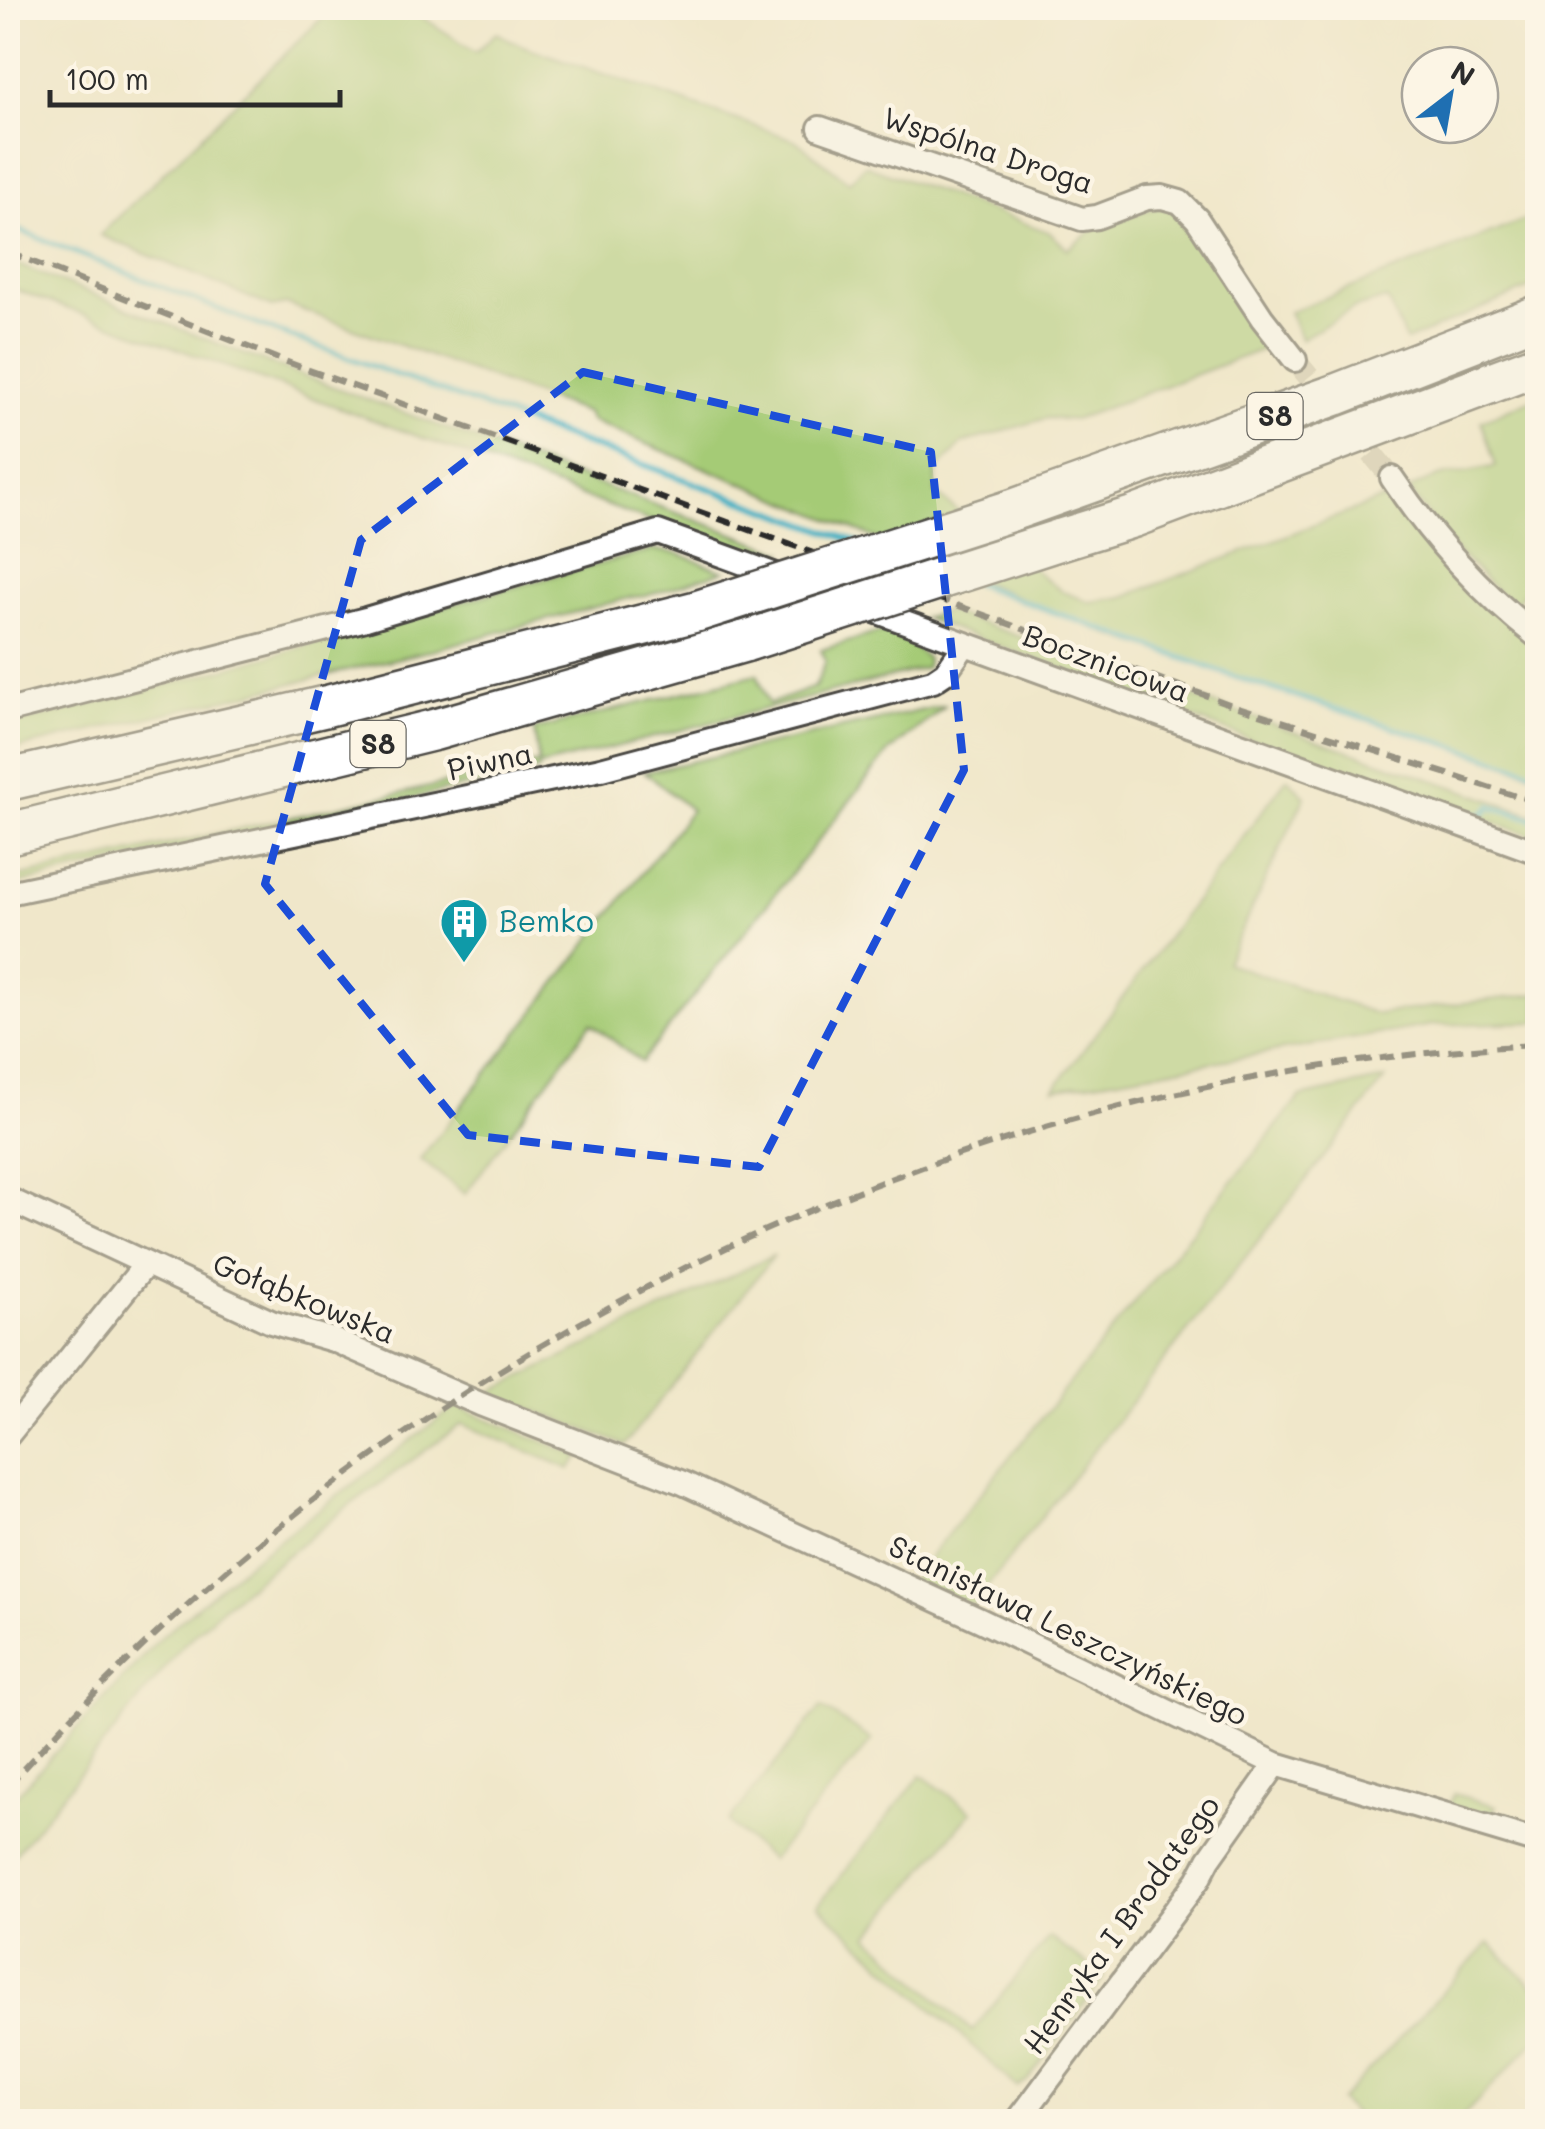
<svg xmlns="http://www.w3.org/2000/svg" width="1545" height="2129" font-family="Mali,sans-serif">
	<style>
		.green { fill: #a5cb76; stroke: #687b50; stroke-width: 2.5 }
		.lines { fill: none; stroke-linecap: round; stroke-linejoin: round }
		.stream { stroke: #47b2c5; stroke-width: 6 }
		.minor-tunnel { stroke: #c9c1aa; stroke-width: 22; stroke-dasharray: 22 11; stroke-linecap: butt }
		.minor-casing { stroke: #494743; stroke-width: 28 }
		.motorway-casing { stroke: #494743; stroke-width: 45 }
		.minor { stroke: #fff; stroke-width: 22 }
		.motorway { stroke: #fff; stroke-width: 40 }
		.rail { stroke: #2b2b2b; stroke-width: 6; stroke-dasharray: 15 8; stroke-linecap: butt }
		.motorway-bridge-casing { stroke: #494743; stroke-width: 45; stroke-linecap: butt }
		.motorway-bridge { stroke: #fff; stroke-width: 40 }
		.marked { fill: none; stroke: #1d4ed8; stroke-width: 8; stroke-dasharray: 20 12; stroke-linejoin: round }
		.labels { text-anchor: middle; stroke-width: 9; stroke-linejoin: round; paint-order: stroke }
		.shield { fill: #fcf5e5; stroke: #6a6863; stroke-width: 2.5 }
		.shield-label { font-size: 28px; font-weight: bold; fill: #2b2b2b }
		.street-label { font-size: 30px; fill: #2b2b2b; stroke: #fcf5e5 }
		.culture-label { font-size: 30px; fill: #0d838f; stroke: #fcf5e5; text-anchor: start }
	</style>
	<rect width="100%" height="100%" fill="#fcf5e5"/>
	<filter id="ink" filterUnits="userSpaceOnUse"><feTurbulence type="fractalNoise" baseFrequency=".01" numOctaves="2"/><feDisplacementMap in="SourceGraphic" scale="20" xChannelSelector="R" yChannelSelector="G"/><feConvolveMatrix kernelMatrix="1 2 1 2 8 2 1 2 1" color-interpolation-filters="sRGB"/></filter>
	<filter id="wash" filterUnits="userSpaceOnUse"><feTurbulence type="fractalNoise" baseFrequency=".0048" numOctaves="4" result="noise"/><feDisplacementMap in="SourceGraphic" scale="40" xChannelSelector="R" yChannelSelector="G"/><feGaussianBlur stdDeviation="2.25" result="paint"/><feColorMatrix in="noise" values="0 0 0 0 0 0 0 0 0 0 0 0 0 0 0 0 0 1.4 0 .05"/><feComposite in="paint" operator="in"/></filter>
	<g filter="url(#wash)">
		<rect width="100%" height="100%" fill="#f0e7ca"/>
		<path class="green" d="M332,8H408L476,52L496,33L523,46L795,140L849,182L865,165L1049,232L1068,249L1101,223L1160,206L1180,213L1213,256L1266,348L1074,420L1047,418L963,443L937,470L936,494L1063,592L1090,602L1123,597L1386,498L1446,561L1537,643V775L1113,636L591,421L587,413L286,304L272,307L100,235Z
			M1537,215V285L1406,341L1387,299L1355,308L1301,339L1289,312Z
			M8,261L244,354L783,552L757,560L8,287Z
			M1537,397V575L1513,607L1449,544L1409,490C1442,470 1462,475 1496,466L1481,421Z
			M653,550L677,553L724,571L646,596L633,597L420,653L8,751V725C225,674 437,604 653,550Z
			M946,611L1537,816V837L1295,756L924,618Z
			M886,630L915,647L927,659L926,668L540,766L539,770L8,886V879L539,763L534,730L757,674L769,704L815,687L826,661L821,650Z
			M946,705L888,753L641,1062L591,1023L465,1194L420,1159L691,810L645,772Z
			M1287,778L1305,796L1226,963L1377,1014L1537,994V1022L1433,1025L1054,1089Z
			M1385,1079L971,1607L911,1580L1300,1097Z
			M774,1255L625,1445L489,1393Z
			M456,1406L580,1456L570,1469L462,1424L346,1508L225,1605L183,1645L8,1863V1804L160,1638L243,1567Z
			M821,1707L872,1740L771,1860L728,1822Z
			M921,1775L972,1811L869,1936L972,2031L1049,1937L1105,1977L1027,2081L1017,2087L818,1905Z
			M1454,1794L1496,1806L1490,1816L1448,1807Z
			M1489,1943L1537,1990V2039L1458,2121H1362L1340,2101Z"/>
		<g class="lines">
			<path class="stream" d="M8,226L256,324L859,543
				M975,584L1238,678L1538,773
				M1473,813L1481,816L1491,806L1538,820"/>
		</g>
	</g>
	<g filter="url(#ink)">
		<g class="lines">
			<path class="minor-tunnel" d="M1295,360L1331,404
				M1351,428L1392,478"/>
			<g class="minor-casing">
				<path id="minor" d="M820,128L1082,219L1097,217L1147,198L1162,197L1180,202L1197,219L1262,318L1295,360
					M1392,478C1431,537 1482,594 1538,637
					M8,711L366,619L658,532L1534,851
					M8,893L601,769L933,681L945,673L964,646
					M8,1199L271,1322L333,1340L480,1404L683,1483L980,1620L1276,1764L1538,1842
					M8,1435L145,1265
					M1017,2122L1198,1880L1209,1859L1276,1764"/>
			</g>
			<g class="motorway-casing">
				<path id="motorway" d="M1010,511L1335,395L1538,316
					M1059,540L1133,517L1538,365
					M8,780L327,706L698,611
					M8,834L434,730L746,641"/>
			</g>
			<use href="#minor" class="minor"/>
			<use href="#motorway" class="motorway"/>
			<path class="rail" d="M8,252L276,358L1232,705L1538,803
				M8,1786C394,1348 952,1072 1538,1045"/>
			<g class="motorway-bridge-casing">
				<path id="motorway-bridge" d="M698,611L1010,511
					M746,641L1059,540"/>
			</g>
			<use href="#motorway-bridge" class="motorway-bridge"/>
		</g>
	</g>
	<path d="M0 0H1545V2129H0ZM583,372L931,452L964,770L759,1167L468,1135L265,884L361,540Z" fill="#f0e7ca" fill-opacity=".55" fill-rule="evenodd"/>
	<path class="marked" d="M583,372L931,452L964,770L759,1167L468,1135L265,884L361,540Z"/>
	<defs>
		<g id="building-pin" transform="scale(2.5)"><path d="M0 17L-7.5 6A9.5 9.5 0 1 1 7.5 6Z" fill="#0f9aa8" stroke="#fcf5e5"/><path d="M-4-6H4V6H1V3H-1V6H-4ZM-2.5-4.3h1.7v1.8h-1.7ZM.8-4.3h1.7v1.8H.8ZM-2.5-1h1.7V.8h-1.7ZM.8-1h1.7V.8H.8Z" fill="#fff"/></g>
	</defs>
	<g fill-rule="evenodd">
		<use href="#building-pin" x="464" y="922"/>
	</g>
	<g class="labels">
		<g class="shield">
			<rect x="1247.5" y="393" width="55" height="46" rx="8"/>
			<rect x="350.5" y="721" width="55" height="46" rx="8"/>
		</g>
		<g class="shield-label">
			<text x="1275" y="426">S8</text>
			<text x="378" y="754">S8</text>
		</g>
		<g class="street-label">
			<text transform="translate(988 151) rotate(18)" y="10">Wspólna Droga</text>
			<text transform="translate(1106 664) rotate(20)" y="10">Bocznicowa</text>
			<text transform="translate(490 762) rotate(-12)" y="10">Piwna</text>
			<text transform="translate(304 1299) rotate(22)" y="10">Gołąbkowska</text>
			<text transform="translate(1068 1631) rotate(26)" y="10">Stanisława Leszczyńskiego</text>
			<text transform="translate(1122 1925) rotate(-54)" y="10">Henryka I Brodatego</text>
		</g>
		<g class="culture-label">
			<text x="499" y="932">Bemko</text>
		</g>
	</g>
	<rect width="1545" height="2129" fill="none" stroke="#fcf5e5" stroke-width="40"/>
	<g transform="translate(1450 95) rotate(31)"><circle r="48" fill="#fcf5e5" stroke="#a8a49b" stroke-width="2.5"/>
	<path d="M0-8L18 38L0 25L-18 38Z" fill="#1f6fb2"/>
	<text y="-15" font-size="28" font-weight="bold" text-anchor="middle" fill="#2b2b2b">N</text>
	</g>
	<path d="M50 90v15h290v-15" fill="none" stroke="#2b2b2b" stroke-width="5"/>
	<text x="65" y="90" font-size="30" fill="#2b2b2b" stroke="#fcf5e5" stroke-width="8" paint-order="stroke">100 m</text>
</svg>
